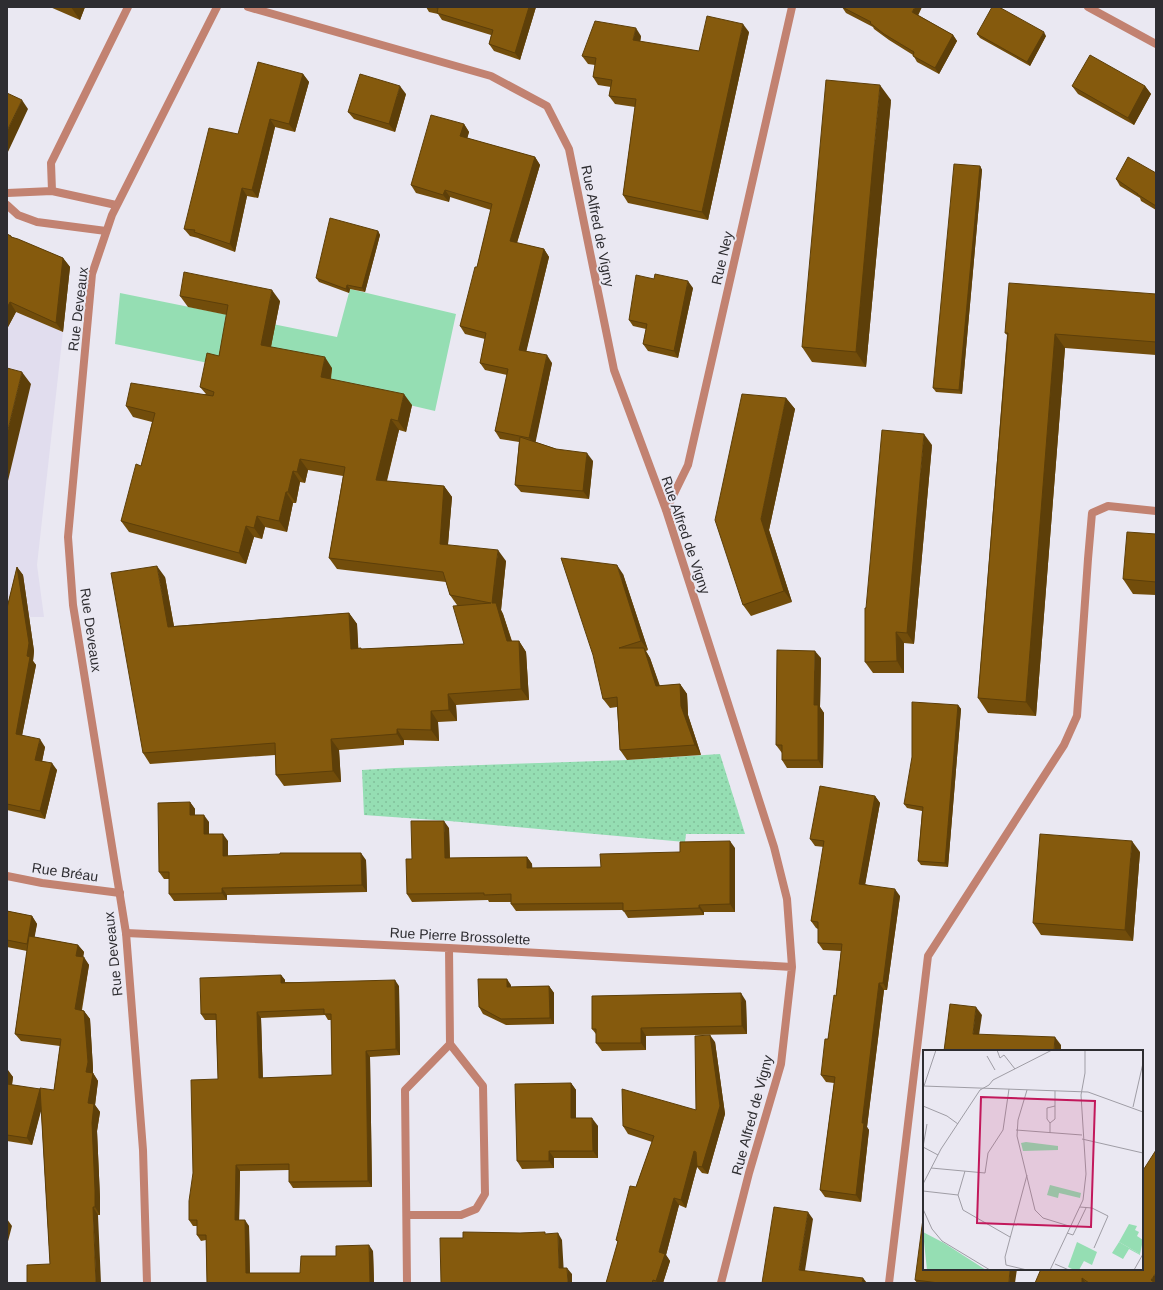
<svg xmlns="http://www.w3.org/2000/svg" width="1163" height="1290" font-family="Arial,sans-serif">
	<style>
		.built { fill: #e1ddee }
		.grass { fill: url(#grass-dots) }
		.garden { fill: #95deb3 }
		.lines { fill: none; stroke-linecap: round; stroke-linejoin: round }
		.service { stroke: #c28271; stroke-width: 8 }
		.minor { stroke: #c28271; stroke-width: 8 }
		.tertiary { stroke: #c28271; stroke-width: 8 }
		.wall { fill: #724d0b; fill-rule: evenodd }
		.shaded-wall { fill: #5d3f09 }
		.building { fill: #855a0d; stroke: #5d3f09; fill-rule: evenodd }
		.labels { text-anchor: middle; stroke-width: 4; stroke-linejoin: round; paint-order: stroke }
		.street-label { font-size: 14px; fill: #2e2d31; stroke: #eae8f2 }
		.inset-road { fill: none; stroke: #9f9da5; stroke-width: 1 }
		.view { fill: #c2185b; fill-opacity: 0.15; stroke: #c2185b; stroke-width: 2 }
		.inset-edge { fill: none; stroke: #2e2d31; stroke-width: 2 }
	</style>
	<defs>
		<pattern id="grass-dots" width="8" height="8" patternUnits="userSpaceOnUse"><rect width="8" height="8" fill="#95deb3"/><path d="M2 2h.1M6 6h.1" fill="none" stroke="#81bf9a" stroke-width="1.8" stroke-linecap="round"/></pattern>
	</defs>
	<rect width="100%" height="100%" fill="#eae8f2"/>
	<path class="built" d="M7,308L63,332L37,565L44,617H29L12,620L7,632Z"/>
	<path class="grass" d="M720,754L745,834H686L685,842L449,821L364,815L362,770L395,768L627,760Z"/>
	<path class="garden" d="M350,289L456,314L435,411L375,397L115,344L120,293L337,337Z"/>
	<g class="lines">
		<path class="service" d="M52,191L51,163L128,7
			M7,193L52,191L116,205
			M7,205L18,215L37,222L106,231
			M889,1283L928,956L1064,745L1077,716L1088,559L1092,513L1108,506L1156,511"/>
		<path class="minor" d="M248,7L491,76L547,106L569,149L614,370L666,510L774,847L787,899L792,967L781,1064L749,1173L721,1283
			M1088,7L1156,44
			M666,510L688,465L792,7
			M7,876L42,883L120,893
			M126,933L449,948L792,967
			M407,1215H461L476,1209L485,1194L483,1086L450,1044
			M407,1283L405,1090L450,1044L449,948"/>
		<path class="tertiary" d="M147,1283L143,1150L126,933L73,605L68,537L92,274L112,215L217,7"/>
	</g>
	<path class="wall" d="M50,7H85L80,20Z
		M426,7H536L520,60L494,51L489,44L491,35L442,20L438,14L429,12Z
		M842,7L918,15L953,35L957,41L939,74L917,62L913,55L889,40L874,29L873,27L846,13Z
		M749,32L708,220L628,203L623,195L635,107L615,104L609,96L611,87L598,85L593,77L595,65L588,64L582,56L641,36L640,42L699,51Z
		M977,34L1046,36L1030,66L980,38Z
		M303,74L309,82L295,132L275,127L258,198L247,196L235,252L200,239L198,238L190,236L184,229L238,134Z
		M1072,86H1145L1151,94L1134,125L1078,94Z
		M406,94L395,132L354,119L348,112Z
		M891,100L866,367L812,362L802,347Z
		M464,124L469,132L467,138L535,157L540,165L517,243L544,249L549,257L526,351L552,363L535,442L593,461L589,499L521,492L515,485L519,442L500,439L495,431L507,375L485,370L480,363L485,339L465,334L460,326L477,267L491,210L450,197L449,202L416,193L411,185Z
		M980,166L982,170L962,394L936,392L933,388Z
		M1156,173V210L1141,201L1140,198L1120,186L1116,179Z
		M378,231L380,235L365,292L350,289L349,293L319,282L316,278Z
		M7,234L11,236L12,237L63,258L70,267L63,332L16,312L8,327H7Z
		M654,279L693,288L678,358L648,351L643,344L646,329L633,326L629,320Z
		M1156,294V355L1065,348L1036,716L988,713L978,698L1007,335L1005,333Z
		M180,296L280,301L271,347L332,368L331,379L412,405L406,432L399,430L387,481L444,486L452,497L448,545L506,561L501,610L503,614L512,641H519L526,652L529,700L456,705L457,721L438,722L439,741L404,740V745L339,750L341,782L284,786L276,775L275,755L150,764L143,753L165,577L174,626L349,613L357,624L358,648L362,649L464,644L457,605L450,595L446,582L337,569L329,558L343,476L308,470L305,483L300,482L296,503H293L287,532L265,527L262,539L254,537L246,564L129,532L121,521L141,466L152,422L133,417L126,406L206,394L200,387L219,356L227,315L188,307Z
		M786,398L795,409L769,530L792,602L751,616L743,605Z
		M932,445L914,644L904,643V673H873L865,662L866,608Z
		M1156,534V595L1133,594L1123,579Z
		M17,567L23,575L34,651L33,661L36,665L22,735L45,747L42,761L57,770L45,819L7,810V608Z
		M623,574L648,650L646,651L650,658L660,686L680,684L687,694L688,715L701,755L627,760L620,750L617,707L610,708L603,699Z
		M821,658L820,707L824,713L823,768H787L782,760V753L776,745Z
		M958,705L961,709L948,867L921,865L918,861L922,811L907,808L904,804Z
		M875,796L880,803L865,884L900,896L887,990H884L878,1039L867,1127L869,1130L861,1202L825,1197L820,1190L834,1083L826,1082L821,1075L836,996L841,951L823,950L818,943V929L816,928L811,921L824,847L815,846L810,839Z
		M190,802L195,809V815L209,822V834L228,841V856L366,860L367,892L227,895V900L174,901L169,894V879H164L159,872Z
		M449,828L450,858L527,857L532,864V868L601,867L680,852L735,848V912H704V915L628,918L623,910L516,911L511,904V902H489L488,900L412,902L407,894L412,859Z
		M1140,852L1133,941L1041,935L1033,923Z
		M7,911L32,916L37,924L34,937L78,945L84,952L83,957L89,965L82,1010L84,1011L90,1019L93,1069V1073L98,1081L95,1105L100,1112L97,1131L100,1198V1215H98L50,1264L41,1109L32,1145L7,1141V1070L13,1077L12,1085L40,1090H54L60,1046L21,1041L15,1034L27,951L7,947Z
		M281,975L285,980V982L399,986L400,1055L370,1057L372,1187L293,1188L289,1182V1170L240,1171L239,1220L249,1226L250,1273H300L336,1256L373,1251L374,1283H207L206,1240L201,1241L197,1235V1226H193L189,1220L218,1079L216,1020H205L201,1014ZM325,1015L328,1020H331L332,1075L263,1078L261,1018Z
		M511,985V987L549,986L554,993V1024L506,1025L483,1014L479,1007Z
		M746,1001L747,1034L646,1036V1050L602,1051L596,1043V1034L592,1029Z
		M715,1042L725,1114L708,1174L702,1173L697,1167L686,1208L679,1205L666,1255L670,1261L663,1283H606L618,1242L616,1240L636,1187L652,1142L628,1134L623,1126L696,1110Z
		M571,1083L576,1090V1118L598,1126V1158H554V1168L522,1169L517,1161Z
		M1142,1269L1156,1283H1035Z
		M915,1280L1015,1283H917Z"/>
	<path class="shaded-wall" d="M71,7H85L80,20Z
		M529,7H536L520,60L515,53Z
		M915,7H922L917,18L912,12Z
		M743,24L749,32L708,220L702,212Z
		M636,28L641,36L639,49L633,40Z
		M1044,32L1046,36L1030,66L1027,62Z
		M953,35L957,41L939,74L935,68Z
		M303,74L309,82L295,132L289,124Z
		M880,85L891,100L866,367L856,352Z
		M400,86L406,94L395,132L389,124Z
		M1145,86L1151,94L1134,125L1128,118Z
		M22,100L28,109L7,154V131Z
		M270,119L275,127L258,198L252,190Z
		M464,124L469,132L466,143L460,136Z
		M535,157L540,165L515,249L510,241Z
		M980,166L982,170L962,394L959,390Z
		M242,188L247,196L235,252L230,244Z
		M445,190L450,197L449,202L443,195Z
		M378,231L380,235L365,292L362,288Z
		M544,249L549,257L525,357L519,350Z
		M63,258L70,267L63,332L56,323Z
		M688,281L693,288L678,358L674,351Z
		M347,285L350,289L349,293L346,289Z
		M272,290L280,301L269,356L261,345Z
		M10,302L16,312L8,327L7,326V308Z
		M1055,334L1065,348L1036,716L1026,702Z
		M547,355L552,363L535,445L529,438Z
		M325,357L332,368L329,388L321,377Z
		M22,372L31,384L7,485V434Z
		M404,394L412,405L406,432L398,421Z
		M786,398L795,409L769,530L792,602L784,591L761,519Z
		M391,419L399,430L384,491L376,480Z
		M924,434L932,445L914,644L907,633Z
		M587,453L593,461L589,499L583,491Z
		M300,459L308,470L305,483L297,472Z
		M293,471L300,482L296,503L288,492Z
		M444,486L452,497L447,555L440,544Z
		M286,492L293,503L287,532L279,521Z
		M257,516L265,527L262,539L254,528Z
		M246,526L254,537L246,564L239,553Z
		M498,550L506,561L501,610L503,614L515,652L507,641L492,603Z
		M617,565L623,574L648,650L641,641Z
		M157,566L165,577L176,638L168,627Z
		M17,567L23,575L34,651L33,661L36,665L21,741L16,734L27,656Z
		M349,613L357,624L359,660L351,649Z
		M896,632L904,643V673L897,661Z
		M519,641L526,652L529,700L521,689Z
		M644,648L650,658L663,696L656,686Z
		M815,651L821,658L820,707L824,713L823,768L818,760L814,705Z
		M680,684L687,694L688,715L701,755L695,745L681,706Z
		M448,694L456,705L457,721L449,710Z
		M958,705L961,709L948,867L945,863Z
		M431,711L438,722L439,741L431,730Z
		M397,729L404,740V745L397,734Z
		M40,739L45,747L41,767L35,760Z
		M331,739L339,750L341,782L333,771Z
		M52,763L57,770L45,819L40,811Z
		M875,796L880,803L864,891L859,884Z
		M190,802L195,809V822L190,815Z
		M204,815L209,822V841L204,834Z
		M444,821L449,828L450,865L445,858Z
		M223,834L228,841V863L223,856Z
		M730,841L735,848V912L730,904Z
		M1132,841L1140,852L1133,941L1125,930Z
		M361,853L366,860L367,892L362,885Z
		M527,857L532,864L533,875L527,868Z
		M222,888L227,895V900L222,893Z
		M895,889L900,896L887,990L883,983Z
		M699,905L704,912V915L699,908Z
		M32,916L37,924L32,952L27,944Z
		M78,945L84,952L82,963L76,956Z
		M84,957L89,965L80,1017L75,1009Z
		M281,975L285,980V988L281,983Z
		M507,979L511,985V994L507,987Z
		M395,980L399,986L400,1055L396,1049Z
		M879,983L884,990L867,1127L869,1130L861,1202L856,1195L862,1123Z
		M549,986L554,993V1024L550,1018Z
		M741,993L746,1001L747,1034L742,1026Z
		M976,1007L982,1015L978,1042L973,1034Z
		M84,1011L90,1019L93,1069V1073L98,1081L95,1105L100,1112L97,1131L100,1198V1215L95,1207L86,1072Z
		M257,1012L261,1018L263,1084L259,1078Z
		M641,1028L646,1036V1050L641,1043Z
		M710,1035L715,1042L725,1114L708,1174L702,1167Z
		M1055,1037L1061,1045V1051H1054Z
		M366,1051L370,1057L372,1187L368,1181Z
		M8,1070L13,1077L11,1091L7,1085Z
		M571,1083L576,1090V1126L571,1118Z
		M40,1089L45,1096L32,1145L27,1138Z
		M592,1118L598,1126V1158L593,1151Z
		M549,1151L554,1158V1168L549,1161Z
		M694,1151L700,1158L697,1166V1167L686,1208L681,1200Z
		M236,1165L240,1171L239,1226L235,1220Z
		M674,1198L679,1205L666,1255L670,1261L663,1283H658L656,1281L659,1252Z
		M93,1207L98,1215L101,1283H96Z
		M808,1212L813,1219L804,1277L799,1270Z
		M7,1219L12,1226L7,1245Z
		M245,1220L249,1226L250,1279L246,1273Z
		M558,1233L562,1240L564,1275L559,1268Z
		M369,1245L373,1251L374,1283H370Z
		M567,1268L572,1274V1283H568Z
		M1010,1269H1017L1015,1283H1009Z
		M1156,1273V1283H1153L1151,1280Z
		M863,1278L867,1283H862Z
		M1082,1278L1086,1283H1082Z"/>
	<path class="building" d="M433,7H529L515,53L489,44L493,30L437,13L438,8Z
		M842,7H915L912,12L953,35L935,68L913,56L914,52L884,34L870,23L871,22Z
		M992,7H999L1044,32L1027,62L977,34Z
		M707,16L743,24L702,212L623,195L636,99L609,96L612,80L593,77L596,58L582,56L595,21L636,28L633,40L699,51Z
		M1090,55L1145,86L1128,118L1072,86Z
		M258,62L303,74L289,124L270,119L252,190L242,188L230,244L194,232L195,230L184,229L209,128L238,134Z
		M360,74L400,86L389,124L348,112Z
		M826,80L880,85L856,352L802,347Z
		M7,93L22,100L7,131Z
		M431,115L464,124L460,136L535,157L510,241L544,249L519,350L547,355L529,438L495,431L508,369L480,363L486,333L460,326L475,267H477L492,204L445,190L443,195L411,185Z
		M1128,157L1156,173V206L1137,194H1138L1116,179Z
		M954,164L980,166L959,390L933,388Z
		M330,218L378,231L362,288L347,285L346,289L316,278Z
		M7,234L11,236V237L18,239L63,258L56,323L10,302L7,308Z
		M184,272L272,290L261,345L325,357L321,377L404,394L398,421L391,419L376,480L444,486L440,544L498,550L492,603H496L507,641H519L521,689L448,694L449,710L431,711V730L397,729V734L331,739L333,771L276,775L275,743L143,753L111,573L157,566L168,627L349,613L351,649L361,648V649L464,644L453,606L491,603L450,595L443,572L329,558L345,467L300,459L297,472L293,471L288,492H286L279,521L257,516L254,528L246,526L239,553L121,521L136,464L141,466L155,413L126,406L131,383L213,396L214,392L200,387L207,353L219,356L228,305L180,296Z
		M655,274L688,281L674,351L643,344L647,324L629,320L636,275L654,279Z
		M1009,283L1156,294V342L1055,334L1026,702L978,698L1008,333H1005Z
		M7,368L22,372L7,434Z
		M742,394L786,398L761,519L784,591L743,605L715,520Z
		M882,430L924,434L907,633L896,632L897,661L865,662V608H866Z
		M520,437L556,449L587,453L583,491L515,485Z
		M1127,532L1156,534V582L1123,579Z
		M561,558L617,565L641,641L619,648H644L656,686L680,684L681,706L695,745L620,750L617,697L603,699L593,655Z
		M17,567L29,643L27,656L30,657L16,734L40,739L35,760L52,763L40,811L7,804V608Z
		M777,650L815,651L814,705H818V760H782V745H776Z
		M912,702L958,705L945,863L918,861L923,807L904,804L912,757Z
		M820,786L875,796L859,884L895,889L883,983H879L873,1032L862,1123H864L856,1195L820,1190L835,1077L821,1075L825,1039H828L834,995L836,996L842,944L818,943V922L811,921L824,841L810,839Z
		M190,802V815H204V834H223V856L280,854V853H361L362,885L222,888V893L169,894V872H159L158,803Z
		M411,821H444L445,858L527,857V868L601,867L600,854L680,852V842L730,841V904L699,905V908L623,911V903L511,904V894L484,895V893L407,894L406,859H412Z
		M1040,834L1132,841L1125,930L1033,923Z
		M7,911L32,916L27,944L7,940Z
		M29,936L78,945L76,956L84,957L75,1009L84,1011L88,1062L86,1072L93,1073L88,1103L94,1104L92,1123L95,1190V1207H93L96,1283H27V1265L50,1264L40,1088L54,1090L61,1039L15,1034Z
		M281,975V983L395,980L396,1049L366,1051L368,1181L289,1182V1164L236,1165L235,1220H245L246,1273H300L301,1256H336V1246L369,1245L370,1283H207L206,1235H197V1220H189V1201L193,1173L191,1080L218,1079L216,1014H201L200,978ZM324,1009V1014H331L332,1075L259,1078L257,1012Z
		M478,979H507V987L549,986L550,1018L501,1019L479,1007Z
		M741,993L742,1026L641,1028V1043H596V1029H592V996Z
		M950,1004L976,1007L973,1034L1055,1037L1054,1051H944Z
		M710,1035L720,1106L702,1167L697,1166L696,1152L694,1151L681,1200L674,1198L659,1252L665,1254L656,1281L653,1280L652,1283H606L618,1241L616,1240L630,1186L636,1187L654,1136L623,1126L622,1089L696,1110L695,1036Z
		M571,1083V1118H592L593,1151H549V1161H517L515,1084Z
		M7,1084L40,1089L27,1138L7,1135Z
		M1156,1150V1273L1151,1280L1155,1283H1089L1082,1278V1283H1035L1041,1269H1142V1172Z
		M774,1207L808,1212L799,1270L863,1278L862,1283H762Z
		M924,1211V1269H1010L1009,1283H939L915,1280Z
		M463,1232L520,1233L545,1232V1234L558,1233L559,1268H567L568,1283H441L440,1238H463Z"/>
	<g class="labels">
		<g class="street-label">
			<text transform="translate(598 226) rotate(79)" y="5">Rue Alfred de Vigny</text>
			<text transform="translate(722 258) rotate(-77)" y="5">Rue Ney</text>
			<text transform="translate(78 309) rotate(-83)" y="5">Rue Deveaux</text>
			<text transform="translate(686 535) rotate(71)" y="5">Rue Alfred de Vigny</text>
			<text transform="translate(91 630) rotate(82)" y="5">Rue Deveaux</text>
			<text transform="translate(65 872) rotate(8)" y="5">Rue Bréau</text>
			<text transform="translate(460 936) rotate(3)" y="5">Rue Pierre Brossolette</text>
			<text transform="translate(113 954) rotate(-96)" y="5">Rue Deveaux</text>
			<text transform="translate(752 1115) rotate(-75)" y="5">Rue Alfred de Vigny</text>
		</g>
	</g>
	<g transform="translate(923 1050)">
		<rect width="220" height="220" fill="#eae8f2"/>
		<path d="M103,92L135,96V100L100,101L98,93ZM196,192L217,204V205L206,199L200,209L189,203Z" fill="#95deb3"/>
		<path d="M127,135L158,143L157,148L136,143L135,148L124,145ZM206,174L214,176L212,180L216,182L214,186L220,190L217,204L196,192ZM0,182L21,193L63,220H4ZM154,192L174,202L169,215L161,211L156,220H151L145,217Z" fill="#95deb3"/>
		<path class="inset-road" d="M74,0L77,8L81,5L92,19M64,6L72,20M0,36L165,42L220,62M1,36L13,0M104,40L95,70L94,86L112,160L120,168L146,176M0,56L24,66L35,74M210,57L220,13M127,73L124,69V58L132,56M4,74L0,97L15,105M93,80L159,85M127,83V73L132,69V41M159,89L220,103M8,118L62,123L65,103L80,80L86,39M0,134L18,99L57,40L66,35L70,30L129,0M0,141L35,145M35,145L40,160L87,187M35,145L42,121M157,157L169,158L185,166L171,198M0,159L9,179L19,191L67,220M144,183L150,185L163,158M132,214L146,220M83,215L82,207L104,125M83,215L104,220M127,220L160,150L163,124L158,45L162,23V0M211,220L220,204"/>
		<path class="view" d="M58,47L172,51L168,177L54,173Z"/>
		<rect width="220" height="220" class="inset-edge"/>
	</g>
	<rect width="1163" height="1290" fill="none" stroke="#2e2d31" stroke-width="16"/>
</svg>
